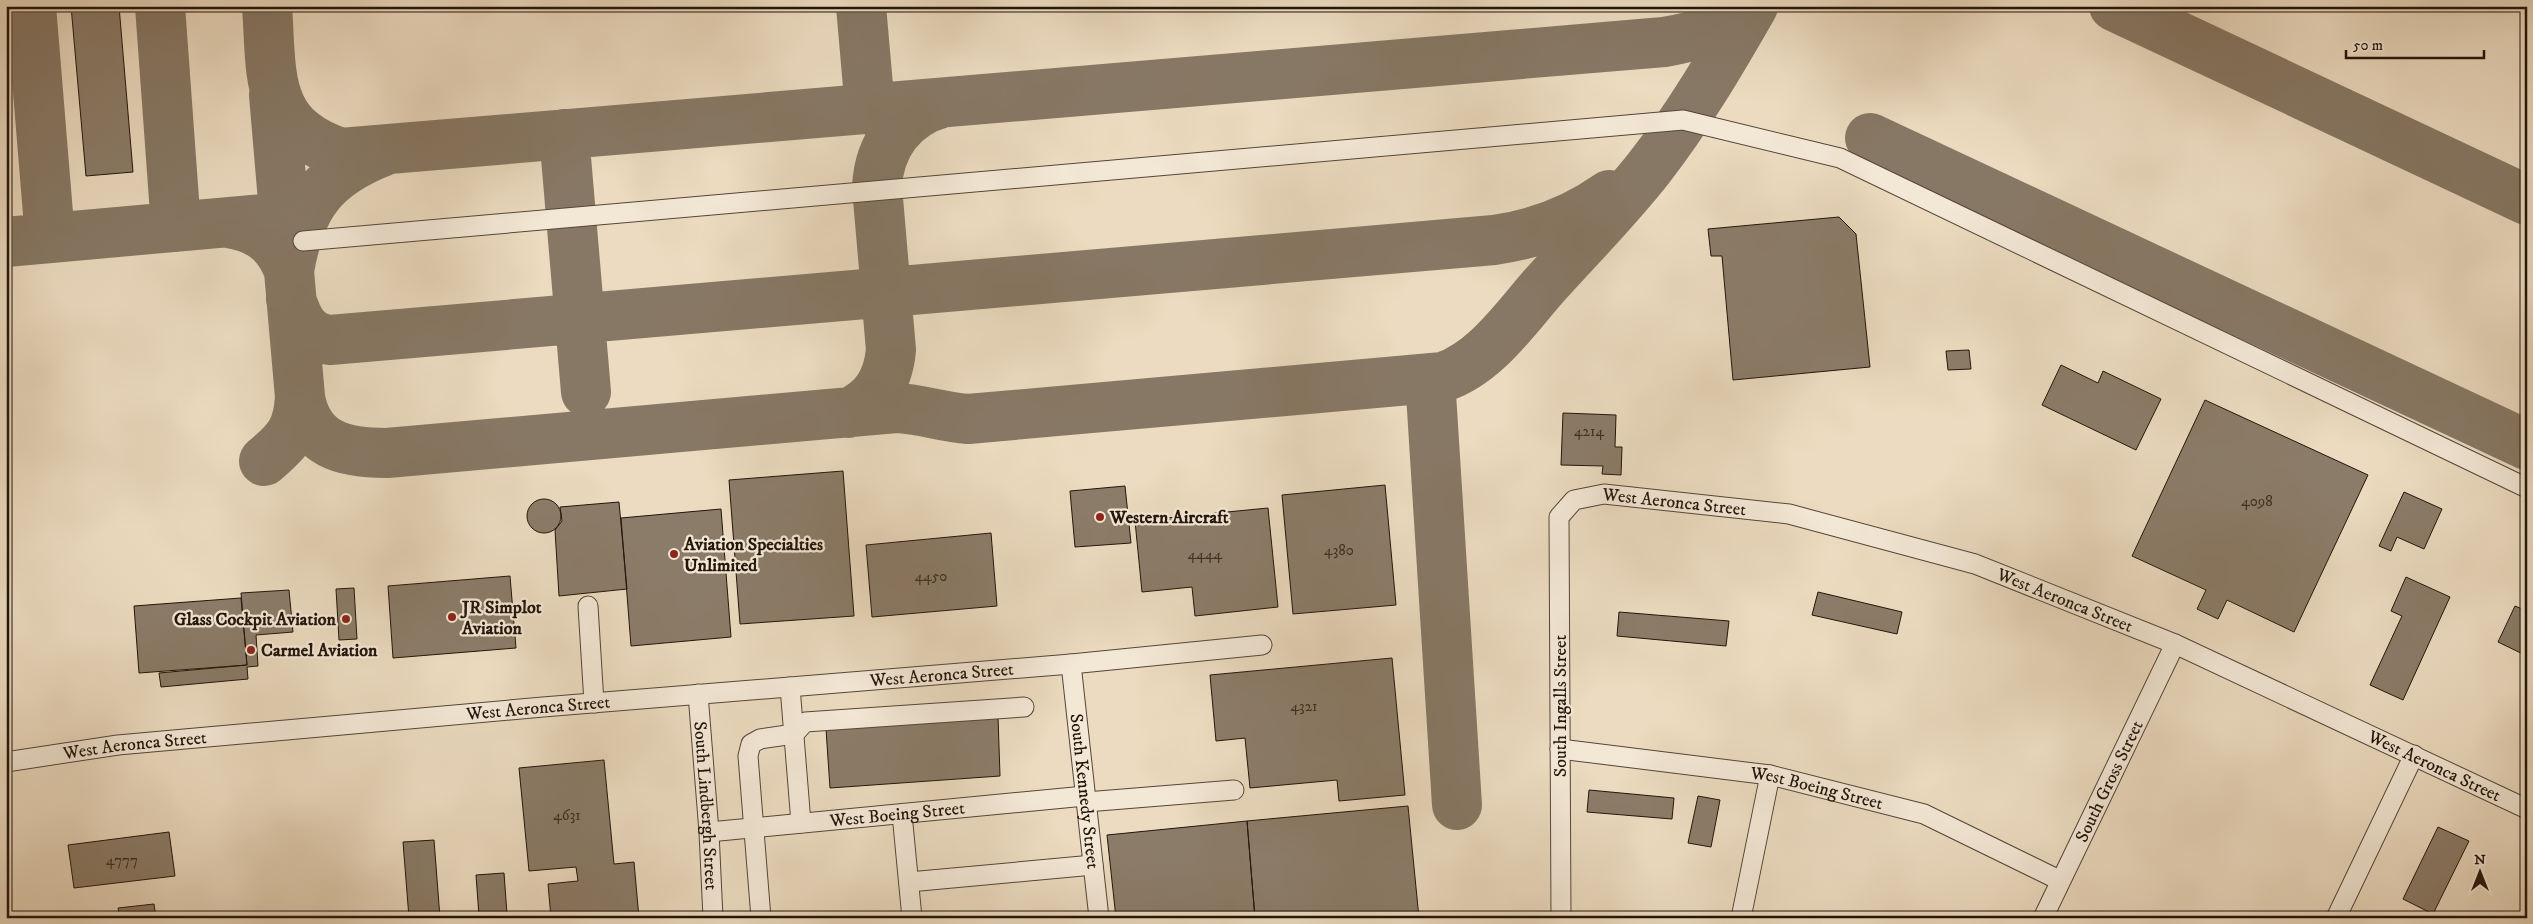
<svg xmlns="http://www.w3.org/2000/svg" width="2533" height="924" font-family="'IM FELL DW Pica',serif">
	<style>
		.lines { fill: none; stroke-linecap: round; stroke-linejoin: round }
		.taxiway { stroke: #877865; stroke-width: 50 }
		.building { fill: #8b7c69; stroke: #22150a }
		.minor-casing { stroke: #544638; stroke-width: 21 }
		.minor { stroke: #f3e8d6; stroke-width: 19 }
		.poi-dot { fill: #8f2418; stroke: #f3e8d6; stroke-width: 2 }
		.labels { text-anchor: middle; stroke-width: 4.5; stroke-linejoin: round; paint-order: stroke }
		.number-label { font-size: 15px; fill: #3c2f22 }
		.street-label { font-size: 18px; fill: #22150a; stroke: #f3e8d6 }
		.poi-label { font-size: 18px; font-weight: bold; fill: #22150a; stroke: #f3e8d6; text-anchor: start }
	</style>
	<rect width="100%" height="100%" fill="#ecdbc0"/>
	<filter id="stains"><feTurbulence type="fractalNoise" baseFrequency=".004" numOctaves="4"/><feColorMatrix values="0 0 0 0 .2 0 0 0 0 .09 0 0 0 0 .02 0 0 0 .5 -.17"/></filter>
	<radialGradient id="worn" r=".72"><stop offset=".6" stop-color="#630" stop-opacity="0"/><stop offset="1" stop-color="#630" stop-opacity=".3"/></radialGradient>
	<g class="lines">
		<path class="taxiway" d="M31,6L50,238
			M160,6L176,227
			M267,6C272,75 263,127 341,153L1664,42C1695,37 1724,28 1747,6
			M861,6L870,109
			M2114,6L2527,200
			M274,95L289,271C300,206 322,175 384,151
			M564,134L586,392
			M1870,138L2527,445
			M229,223C259,228 278,241 289,271L300,397C308,445 344,453 387,453L896,408C921,409 943,417 968,419L1443,377C1485,363 1515,319 1543,287C1578,248 1616,210 1649,168C1688,118 1721,62 1753,6
			M6,242L263,219
			M291,299C298,321 306,337 330,340L1494,240C1536,234 1574,220 1609,195
			M1430,378L1457,805
			M848,413C876,401 888,380 891,350L877,187C879,146 902,114 942,103
			M264,461C289,440 298,430 300,397"/>
	</g>
	<path class="building" d="M71,6H119L133,172L86,176Z
		M1839,217L1856,234L1870,367L1733,380L1722,256H1711L1708,229Z
		M1969,350L1971,369L1948,370L1946,351Z
		M2061,365L2098,383L2103,371L2161,399L2136,450L2042,405Z
		M2205,400L2368,475L2294,632L2227,600L2218,619L2197,609L2206,590L2132,556Z
		M1563,413L1616,415L1615,447H1622L1621,475L1602,474L1603,466L1561,465Z
		M843,471L854,616L740,624L729,480Z
		M1385,485L1396,605L1293,614L1282,495Z
		M1125,486L1131,543L1075,547L1070,491Z
		M2404,492L2442,509L2424,549L2397,537L2391,551L2379,546Z
		M527 516a17 17 0 1 1 34 0a17 17 0 1 1-34 0Z
		M619,502L627,589L559,596L555,530L562,521L560,507Z
		M1268,508L1278,607L1195,616L1192,587L1142,592L1135,521Z
		M721,509L731,637L631,646L621,518Z
		M991,533L997,606L872,617L866,545Z
		M510,576L516,648L393,658L388,586Z
		M2406,577L2450,597L2403,700L2370,685L2402,616L2391,611Z
		M354,588L357,639L339,640L336,589Z
		M289,590L293,632L256,635L258,666L247,667L248,679L161,687L159,673L247,665L241,593Z
		M1818,592L1902,612L1897,634L1812,615Z
		M241,598L247,665L139,673L134,606Z
		M2515,606L2527,611V656L2498,642Z
		M1619,612L1729,621L1726,646L1617,636Z
		M1392,658L1405,795L1339,801L1337,780L1250,788L1245,738L1216,741L1210,675Z
		M998,716L1000,776L830,788L826,729Z
		M604,760L614,864L634,862L639,918H551L548,884L578,881L576,867L529,871L519,768Z
		M1589,790L1674,798L1672,819L1587,812Z
		M1698,796L1720,800L1711,847L1688,843Z
		M1408,806L1419,918H1255L1247,821Z
		M1247,821L1255,918H1116L1107,835Z
		M2438,827L2469,841L2433,914L2403,899Z
		M169,832L175,876L74,888L68,845Z
		M434,840L440,918H409L403,842Z
		M504,873L507,914L479,916L476,875Z
		M154,904L156,918H120L118,908Z"/>
	<g class="lines">
		<g class="minor-casing">
			<g id="minor">
				<path d="M303,241L1683,120L1840,158L2527,488"/>
				<path d="M588,606L594,703"/>
				<path id="s1" d="M1071,664L1099,918"/>
				<path d="M790,687L801,823"/>
				<path id="s2" d="M698,694L709,832L713,918"/>
				<path id="s3" d="M1560,749L1770,775L1924,814L2059,880"/>
				<path id="s4" d="M6,762L118,745L543,707L1071,664L1262,645"/>
				<path d="M1086,802L1234,790"/>
				<path d="M902,814L912,918"/>
				<path id="s5" d="M709,832L1085,796"/>
				<path d="M909,882L1093,865"/>
				<path d="M761,918L748,756L751,744L760,739L794,734L805,722L1024,707"/>
				<path id="s6" d="M1561,918L1559,517L1574,500L1604,494L1789,514L1975,564L2175,644L2527,809"/>
				<path d="M1741,918L1770,775"/>
				<path id="s7" d="M2043,918L2175,644"/>
				<path d="M2336,918L2414,755"/>
			</g>
		</g>
		<use href="#minor" class="minor"/>
	</g>
	<g class="poi-dot">
		<circle cx="1100" cy="517" r="5"/>
		<circle cx="674" cy="554" r="5"/>
		<circle cx="452" cy="617" r="5"/>
		<circle cx="346" cy="619" r="5"/>
		<circle cx="251" cy="650" r="5"/>
	</g>
	<g class="labels">
		<g class="number-label">
			<text x="1589" y="436">4214</text>
			<text x="2257" y="506">4098</text>
			<text x="1339" y="555">4380</text>
			<text x="1205" y="559">4444</text>
			<text x="931" y="581">4450</text>
			<text x="1304" y="711">4321</text>
			<text x="567" y="820">4631</text>
			<text x="122" y="865">4777</text>
		</g>
		<g class="street-label">
			<text dy="6" stroke="none"><textPath href="#s6" startOffset="525">West Aeronca Street</textPath></text>
			<text dy="6" stroke="none"><textPath href="#s6" startOffset="930">West Aeronca Street</textPath></text>
			<text dy="6" stroke="none"><textPath href="#s4" startOffset="940">West Aeronca Street</textPath></text>
			<text transform="translate(1560 706) rotate(-90)" y="6">South Ingalls Street</text>
			<text dy="6" stroke="none"><textPath href="#s4" startOffset="535">West Aeronca Street</textPath></text>
			<text dy="6" stroke="none"><textPath href="#s4" startOffset="130">West Aeronca Street</textPath></text>
			<text dy="6" stroke="none"><textPath href="#s6" startOffset="1335">West Aeronca Street</textPath></text>
			<text dy="6" stroke="none"><textPath href="#s7" startOffset="152">South Gross Street</textPath></text>
			<text dy="6" stroke="none"><textPath href="#s3" startOffset="260">West Boeing Street</textPath></text>
			<text dy="6" stroke="none"><textPath href="#s1" startOffset="128">South Kennedy Street</textPath></text>
			<text dy="6" stroke="none"><textPath href="#s2" startOffset="112">South Lindbergh Street</textPath></text>
			<text dy="6" stroke="none"><textPath href="#s5" startOffset="189">West Boeing Street</textPath></text>
		</g>
		<g class="poi-label">
			<text x="1110" y="523">Western Aircraft</text>
			<text x="684" y="550">Aviation Specialties<tspan x="684" dy="21">Unlimited</tspan></text>
			<text x="462" y="613">JR Simplot<tspan x="462" dy="21">Aviation</tspan></text>
			<text x="336" y="625" text-anchor="end">Glass Cockpit Aviation</text>
			<text x="261" y="656">Carmel Aviation</text>
		</g>
	</g>
	<rect width="2533" height="924" fill="none" stroke="#ecdbc0" stroke-width="25"/>
	<rect x="8" y="8" width="2518" height="909" fill="none" stroke="#22150a" stroke-width="2.5"/>
	<rect x="12" y="12" width="2508" height="899" fill="none" stroke="#22150a"/>
	<g transform="translate(2480 872)" stroke="#f3e8d6" stroke-width="4" paint-order="stroke">
	<path d="M0-4L9 19L0 12L-9 19Z" fill="#22150a"/>
	<text y="-8" font-size="14" font-weight="bold" text-anchor="middle" fill="#22150a">N</text>
	</g>
	<path d="M2346 50v8h138v-8" fill="none" stroke="#22150a" stroke-width="2.5"/>
	<text x="2353" y="50" font-size="15" fill="#22150a" stroke="#f3e8d6" stroke-width="4" paint-order="stroke">50 m</text>
	<rect width="100%" height="100%" filter="url(#stains)"/>
	<rect width="100%" height="100%" fill="url(#worn)"/>
</svg>
